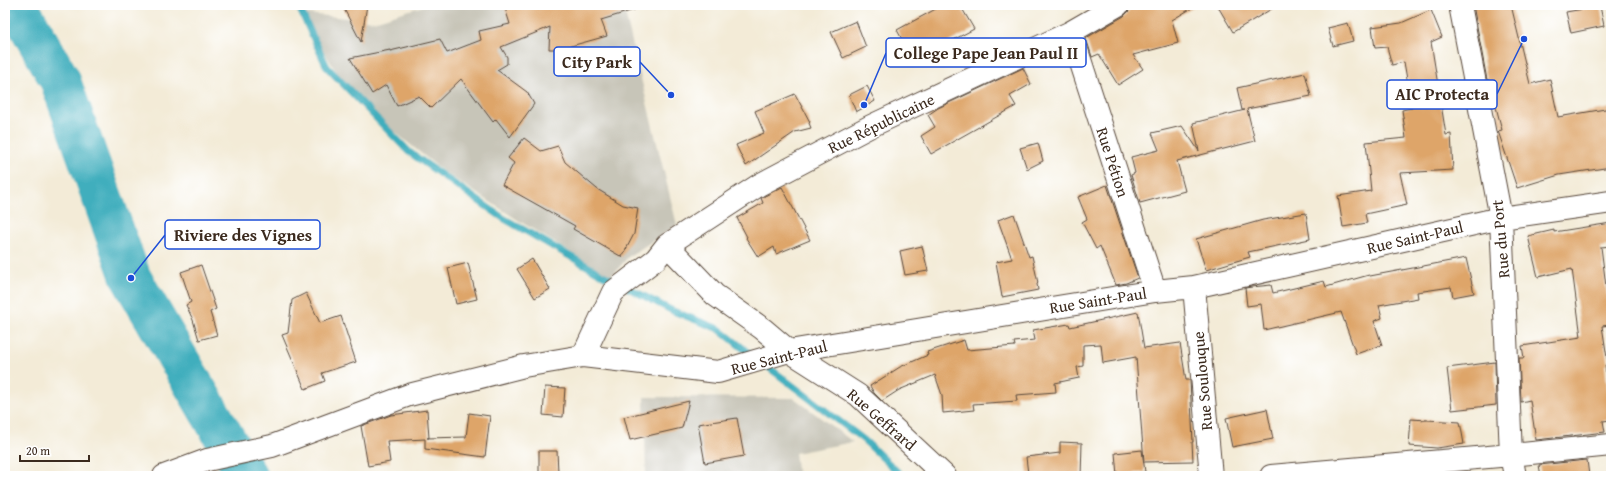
<svg xmlns="http://www.w3.org/2000/svg" width="1616" height="481" font-family="'Gentium Book Plus',serif">
	<style>
		.industrial { fill: #c7c5b8 }
		.lines { fill: none; stroke-linecap: round; stroke-linejoin: round }
		.stream { stroke: #40aebd; stroke-width: 7 }
		.river { stroke: #40aebd; stroke-width: 41 }
		.building { fill: #dea569 }
		.minor-casing { stroke: #57473a; stroke-width: 24 }
		.minor { stroke: #fff; stroke-width: 22 }
		.labels { text-anchor: middle; stroke-width: 3; stroke-linejoin: round; paint-order: stroke }
		.street-label { font-size: 16px; fill: #3b2a1e; stroke: #fff }
		.leader { fill: none; stroke: #1d4ed8; stroke-width: 1.5 }
		.callout-dot { fill: #1d4ed8; stroke: #fff; stroke-width: 1.5 }
		.callout { fill: #fff; stroke: #1d4ed8; stroke-width: 1.5 }
		.callout-label { font-size: 17px; text-anchor: middle; font-weight: bold; fill: #3b2a1e }
	</style>
	<rect width="100%" height="100%" fill="#fff"/>
	<filter id="ink" filterUnits="userSpaceOnUse"><feTurbulence type="fractalNoise" baseFrequency=".025" numOctaves="2"/><feDisplacementMap in="SourceGraphic" scale="8" xChannelSelector="R" yChannelSelector="G"/><feConvolveMatrix kernelMatrix="1 2 1 2 8 2 1 2 1" color-interpolation-filters="sRGB"/></filter>
	<filter id="wash" filterUnits="userSpaceOnUse"><feTurbulence type="fractalNoise" baseFrequency=".012" numOctaves="4" result="noise"/><feDisplacementMap in="SourceGraphic" scale="16" xChannelSelector="R" yChannelSelector="G"/><feGaussianBlur stdDeviation="0.9" result="paint"/><feColorMatrix in="noise" values="0 0 0 0 0 0 0 0 0 0 0 0 0 0 0 0 0 1.4 0 .05"/><feComposite in="paint" operator="in"/></filter>
	<g filter="url(#wash)">
		<rect width="100%" height="100%" fill="#f3ebd7"/>
		<path class="industrial" d="M426,5H623L677,225L628,257L611,277L521,222L444,172L354,99L299,13L374,21Z
			M644,397L794,398L853,442L795,453L798,476H646Z"/>
		<g class="lines">
			<path class="stream" d="M298,5L327,67L409,152L503,218L601,274L673,311L719,329L754,357
				M763,363L864,440L902,476"/>
			<path class="river" d="M17,5L60,80L131,278L247,476"/>
		</g>
		<g id="blocks">
			<path class="building" d="M342,5H367L361,42Z
				M504,5H636L637,9L601,20L607,36L560,49H549L550,27L501,47L507,57V64L497,70L527,92L534,104L510,137L496,119L493,122L461,79L431,108L419,96L397,106L386,85L372,94L350,58L390,50V51L440,39L447,53L481,40L479,31L510,24Z
				M943,5H960L974,29L936,49L938,53L916,65L897,30Z
				M1130,5H1197L1172,20L1178,43L1133,55L1143,69L1118,85L1099,54L1092,57L1086,38L1124,16L1129,11Z
				M1217,5H1278L1233,32Z
				M1473,5H1511L1530,84L1550,79L1558,117L1611,108V167L1559,175L1517,188L1498,131L1502,130L1489,80H1487Z
				M1600,6L1604,26L1571,33L1566,12Z
				M1431,10L1442,37L1431,42L1446,135L1451,134L1453,170L1400,173L1407,205L1365,214L1367,223L1343,227L1338,196L1371,191L1366,142L1406,138L1402,110L1412,108L1404,62L1392,65L1387,47L1375,48L1372,27L1401,23Z
				M856,21L866,47L843,58L831,32Z
				M1348,23L1353,41L1333,46L1328,28Z
				M1023,68L1031,84L1010,96L1016,106L931,154L921,136L935,127L928,115L938,108Z
				M1305,73L1311,96L1247,109L1255,141L1177,161L1185,191L1140,203L1131,175L1135,173L1131,157L1159,150L1152,133L1182,126L1199,151L1193,123L1245,110H1242L1237,88Z
				M867,86L875,101L856,112L849,95Z
				M795,94L810,122L809,123L811,128L795,132L746,166L736,145L764,133L755,111Z
				M524,138L541,151L558,146L565,162L597,189L623,205L638,208L634,234L622,257L573,229L575,226L502,185L514,163L508,158Z
				M1038,143L1043,161L1027,169L1020,148Z
				M1107,185L1138,278L1126,283L1116,285L1100,246L1096,249L1082,222L1087,219L1078,197Z
				M782,187L810,240L776,254L774,247L758,257L746,238L747,237L737,218L763,203L761,198Z
				M1306,213L1310,239L1248,252L1250,257L1206,270L1196,239L1263,220Z
				M1014,214L1029,257L1032,256L1038,283L1037,284L1038,290L1002,297L996,262L1012,259L998,220Z
				M1611,223V246L1601,247L1611,325L1602,326L1608,364L1605,365L1611,420L1603,421L1605,432L1536,440L1530,400L1521,402L1519,358H1524L1522,346L1581,337L1572,269L1538,277L1528,236L1554,230V232Z
				M922,246L928,271L905,275L900,251Z
				M1466,258L1474,293L1453,297L1451,287L1417,292L1418,298L1379,305L1382,318L1374,321L1382,345L1356,354L1341,312L1264,330L1261,304L1247,306L1245,288L1252,287L1271,285L1273,293L1324,281L1326,287L1369,275L1370,276Z
				M532,259L550,289L535,298L517,269Z
				M468,263L477,299L456,304L448,268Z
				M201,265L216,309L210,312L217,335L199,340L193,320L186,305L191,302L181,272Z
				M306,293L320,323L341,316L356,362L322,373L325,381L305,389L282,335L288,333L292,300Z
				M1138,312L1144,348L1180,343L1186,380H1190L1193,442H1192L1193,461L1144,462L1136,357L1103,363L1101,344L1083,345V366L1077,367L1079,378L1055,383L1056,392L1016,395L1017,401L973,404L974,410L943,413L942,395L935,375L899,390L882,401L874,393L870,386L900,367L928,355L927,352L964,340L967,350L1015,346L1014,342L1035,340L1033,330L1069,324L1070,327Z
				M1495,362L1496,405L1452,410L1447,368Z
				M545,387L565,388L563,417L543,415Z
				M689,401L682,428L630,440L624,417Z
				M1267,409L1273,439L1232,447L1226,418Z
				M427,410L429,438H427L466,437L469,413L490,416L485,457L425,449V439L387,441L390,462L368,466L361,426L391,415Z
				M737,418L744,456L705,463L698,424Z
				M1411,419L1460,422L1464,444L1437,448L1409,446Z
				M1060,442L1082,443L1081,476L1028,474L1026,457L1060,453Z
				M1142,450L1145,472L1117,475L1115,453Z
				M539,451H557L558,472L539,473Z
				M1587,460L1589,476H1541L1539,465Z"/>
		</g>
	</g>
	<g filter="url(#ink)">
		<use href="#blocks" fill-opacity="0" stroke="#57473a" stroke-width="1"/>
		<g class="lines">
			<g class="minor-casing">
				<path id="minor" d="M1460,5L1501,218L1511,455L1515,476
					M1071,32L1155,291
					M667,245L715,295L763,329L789,351L858,395L945,476
					M1194,287L1211,476
					M583,356L718,372L789,351L1155,291L1194,287L1501,218L1611,202
					M164,476L207,460L272,446L409,395L524,366L583,356L613,292L656,259L667,245L759,185L871,126L1071,32L1118,5
					M1271,476L1511,455L1611,445"/>
			</g>
			<use href="#minor" class="minor"/>
		</g>
	</g>
	<g class="labels">
		<g class="street-label">
			<text transform="translate(881 123) rotate(-26)" y="6">Rue Républicaine</text>
			<text transform="translate(1113 162) rotate(72)" y="6">Rue Pétion</text>
			<text transform="translate(1415 237) rotate(-13)" y="6">Rue Saint-Paul</text>
			<text transform="translate(1500 239) rotate(-95)" y="6">Rue du Port</text>
			<text transform="translate(1098 300) rotate(-9)" y="6">Rue Saint-Paul</text>
			<text transform="translate(779 357) rotate(-14)" y="6">Rue Saint-Paul</text>
			<text transform="translate(1202 381) rotate(-95)" y="6">Rue Soulouque</text>
			<text transform="translate(882 419) rotate(41)" y="6">Rue Geffrard</text>
		</g>
	</g>
	<path class="leader" d="M864 105L886 53M671 95L640 62M1524 39L1497 94M131 278L165 235"/>
	<g class="callout-dot">
		<circle cx="864" cy="105" r="4"/>
		<circle cx="671" cy="95" r="4"/>
		<circle cx="1524" cy="39" r="4"/>
		<circle cx="131" cy="278" r="4"/>
	</g>
	<g class="callout">
		<rect x="886" y="38" width="200" height="29" rx="4"/>
		<rect x="554" y="47" width="86" height="29" rx="4"/>
		<rect x="1387" y="80" width="110" height="29" rx="4"/>
		<rect x="165" y="220" width="155" height="29" rx="4"/>
	</g>
	<g class="callout-label">
		<text x="986" y="59">College Pape Jean Paul II</text>
		<text x="597" y="68">City Park</text>
		<text x="1442" y="100">AIC Protecta</text>
		<text x="243" y="241">Riviere des Vignes</text>
	</g>
	<rect width="1616" height="481" fill="none" stroke="#fff" stroke-width="20"/>
	<path d="M20 455v6h69v-6" fill="none" stroke="#3b2a1e" stroke-width="2"/>
	<text x="26" y="455" font-size="12" fill="#3b2a1e" stroke="#ffffff" stroke-width="3" paint-order="stroke">20 m</text>
</svg>
